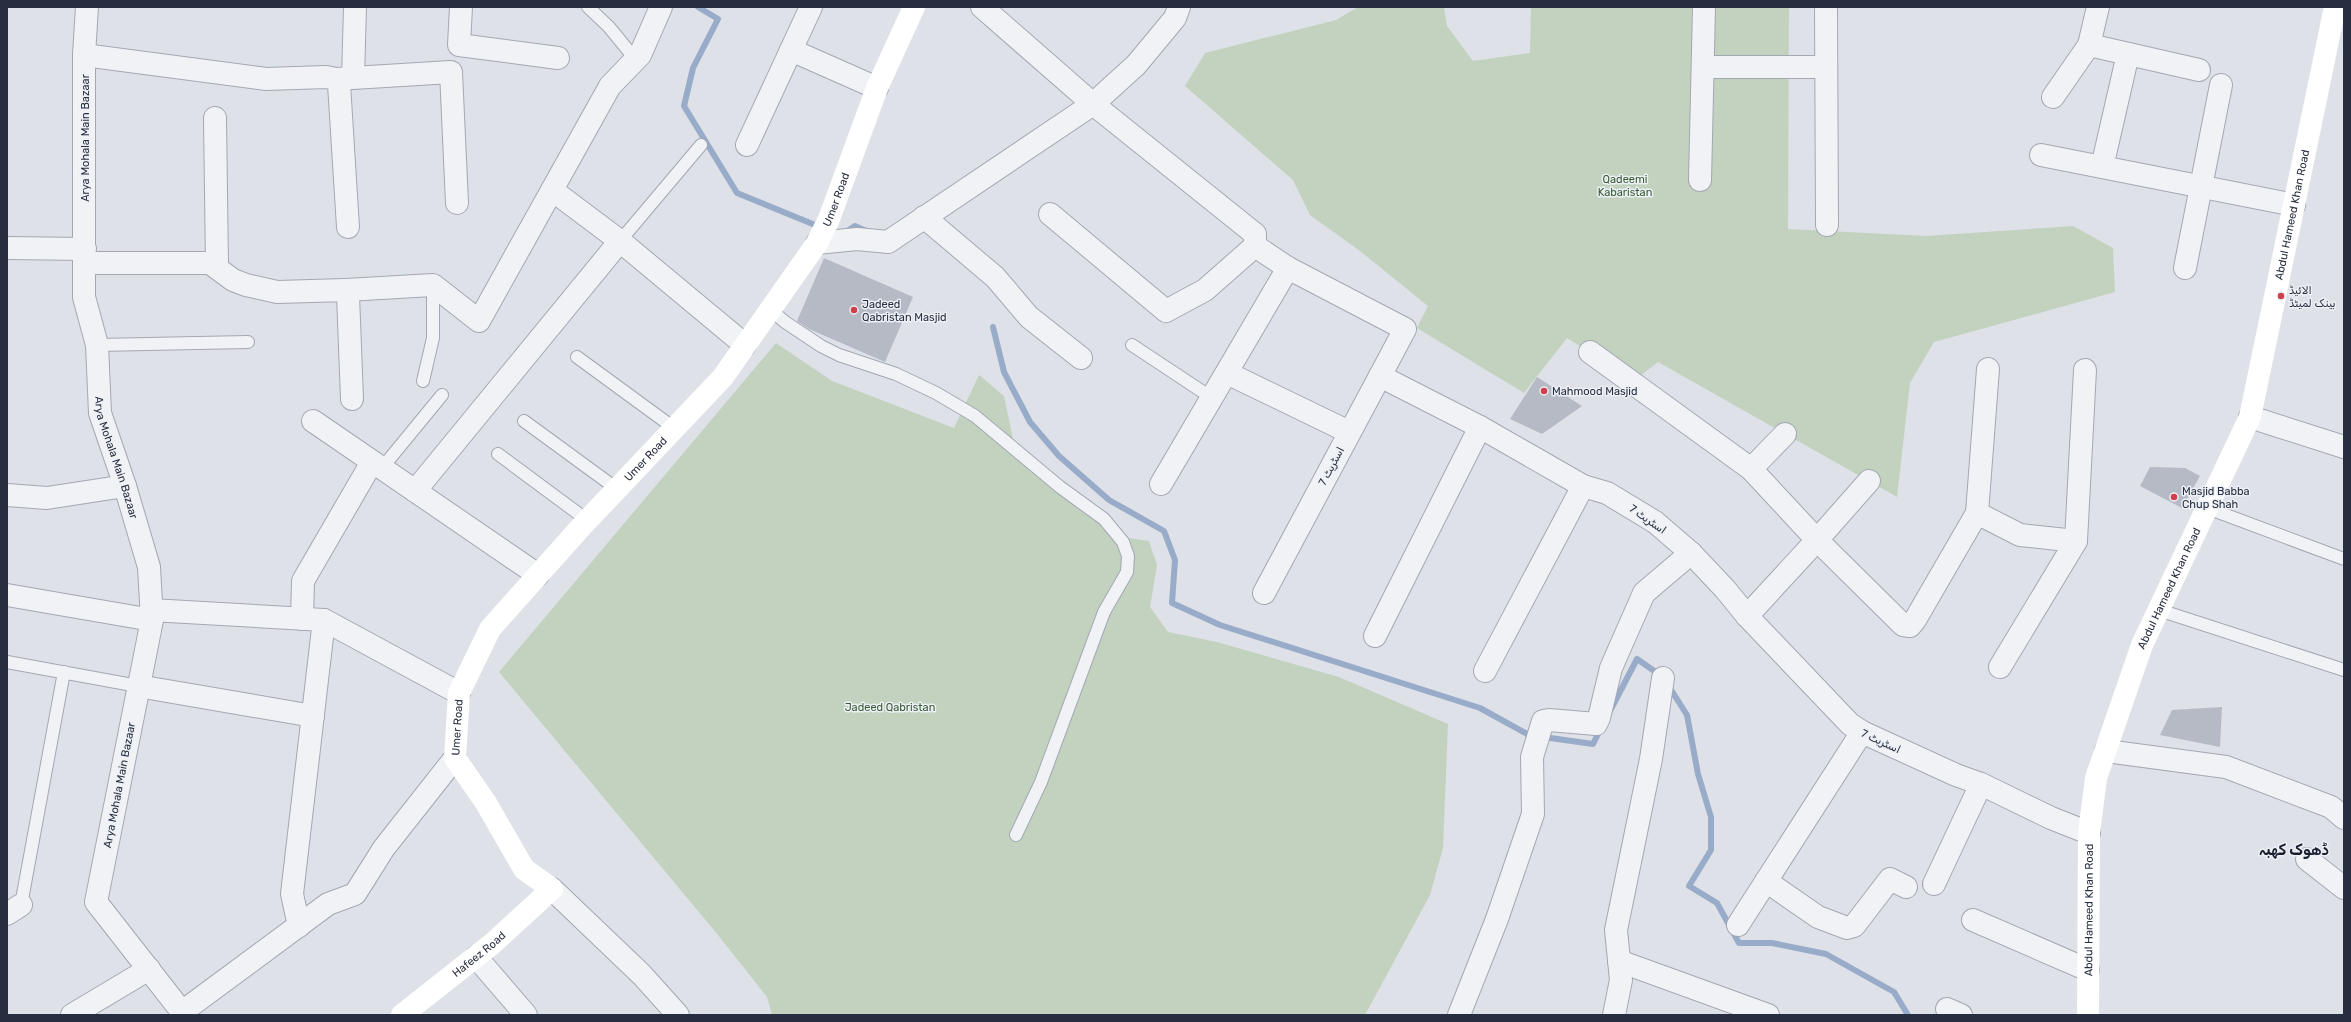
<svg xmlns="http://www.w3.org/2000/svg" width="2351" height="1022" font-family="Rubik,Vazirmatn,sans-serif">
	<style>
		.green { fill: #c2d2bf }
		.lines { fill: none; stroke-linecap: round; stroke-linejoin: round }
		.stream { stroke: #98acc9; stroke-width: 6 }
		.building { fill: #b5bac5 }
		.lane-casing { stroke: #a3a8b2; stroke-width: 14 }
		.street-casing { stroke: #a3a8b2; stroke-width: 24 }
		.lane { stroke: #f1f2f6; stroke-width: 12 }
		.street { stroke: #f1f2f6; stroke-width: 22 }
		.secondary { stroke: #fff; stroke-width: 22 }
		.poi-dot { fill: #d03f4a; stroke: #edf0f5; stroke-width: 1.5 }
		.labels { text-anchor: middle; stroke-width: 3; stroke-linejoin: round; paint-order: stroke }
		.street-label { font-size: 11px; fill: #272e3f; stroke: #edf0f5 }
		.park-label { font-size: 11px; fill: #385b34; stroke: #edf0f5 }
		.poi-label { font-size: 11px; fill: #272e3f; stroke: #edf0f5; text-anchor: start }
		.district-label { font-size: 15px; font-weight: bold; fill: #191f30; stroke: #edf0f5 }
	</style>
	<rect width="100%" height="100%" fill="#dee1e8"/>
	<path class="green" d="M1358,7H1444L1447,26L1473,61L1530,53L1531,7H1789L1788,229L1926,236L2073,226L2113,248L2115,292L1934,342L1910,383L1897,497L1658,362L1635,380L1567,338L1524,393L1417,328L1428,306L1360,251L1310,215L1293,180L1185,86L1205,53L1336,20Z
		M776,343L832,381L954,428L979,375L1004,396L1014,444L1115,536L1149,541L1157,565L1150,607L1168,632L1217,642L1339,677L1448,724L1443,848L1430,895L1365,1015H772L767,997L718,935L499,672Z"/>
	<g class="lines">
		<path class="stream" d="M698,7L718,19L693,68L684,106L737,193L820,227
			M846,232L855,226L866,231
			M993,327L1004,372L1030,422L1059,456L1109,500L1164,531L1175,560L1172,603L1220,625L1480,708L1529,735L1593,744L1601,728
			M1668,685L1687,715L1698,774L1711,817V850L1689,886L1717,903L1739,943H1772L1826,954L1894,992L1908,1015
			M1610,711L1637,659L1660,675"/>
	</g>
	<path class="building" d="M824,258L913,297L885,362L809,329L797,321Z
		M1537,377L1582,406L1542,434L1510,419Z
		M2150,467L2185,468L2200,476L2182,508L2140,486Z
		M2222,707L2220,747L2160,735L2172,710Z"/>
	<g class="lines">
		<g class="lane-casing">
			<path id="lane" d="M588,7L609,27L636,60
				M620,241L701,145
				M770,309L785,322L821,346L839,355L896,374L936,393L975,416L1060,487L1104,519L1123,542L1128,556L1127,572L1104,612L1041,782L1016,835
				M97,345L248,342
				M1132,345L1212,398
				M577,357L674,428
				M423,381L433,338V285
				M524,421L617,489
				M498,454L587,520
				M382,468L442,395
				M2207,508L2344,559
				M2159,610L2344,670
				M7,662L138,686
				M21,905L64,672"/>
		</g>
		<g class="street-casing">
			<g id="street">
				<path id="s1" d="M87,7L84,55V297L97,345L100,413L125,486L149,567L152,620L96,902L182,1012"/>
				<path d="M461,7L459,45L558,58"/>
				<path d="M661,7L640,55L610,86L552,190L620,241L745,345"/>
				<path d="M982,7L1093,104L1255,234V246L1288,268L1405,329L1380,376"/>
				<path d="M1826,7L1827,225"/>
				<path d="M2089,45L2199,70"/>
				<path d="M791,50L877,88"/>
				<path d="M84,55L266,79L326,77L336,79L339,84L348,227"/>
				<path d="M1703,67H1826"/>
				<path d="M353,78L355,7"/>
				<path d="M336,79L451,72L457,203"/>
				<path d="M2053,97L2089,45L2098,7"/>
				<path d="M215,118L217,266"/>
				<path d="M747,145L811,7"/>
				<path d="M2041,155L2294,205"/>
				<path d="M2102,167L2128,54"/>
				<path d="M1700,180L1704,7"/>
				<path d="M1050,214L1166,311L1205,290L1255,246"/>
				<path d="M924,217L995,277L1029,317L1081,358"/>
				<path d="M817,243L857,239L888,242L1093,104L1136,65L1175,18L1179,7"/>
				<path d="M7,248L85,249"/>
				<path d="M85,263H210L233,280L246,285L277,292L346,290L348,295L352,399"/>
				<path d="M2185,268L2221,85"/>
				<path d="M346,290L433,285L479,321L552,190"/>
				<path d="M1590,352L1751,469L1817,540L1747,616"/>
				<path d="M1227,373L1349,432"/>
				<path d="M2250,417L2344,447"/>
				<path d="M313,421L538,575"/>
				<path d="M1751,469L1785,434"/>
				<path d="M1869,481L1817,540L1903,625L1910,626L1915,620L1977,513L2020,535L2076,541L2000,667"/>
				<path d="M1161,484L1288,268"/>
				<path d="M415,491L620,241"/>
				<path d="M7,495L47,498L125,486"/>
				<path d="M1977,513L1988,369"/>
				<path d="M2076,541L2085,370"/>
				<path d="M1264,593L1380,376L1480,427L1583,486L1607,493L1655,522L1691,553L1725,589L1747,616L1850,724L1862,732L1956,775L1981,784L2051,818L2089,833"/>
				<path d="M7,595L152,620"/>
				<path d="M151,610L324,620L459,693"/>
				<path d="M302,619L303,581L372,462"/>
				<path d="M1375,636L1480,427"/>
				<path d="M1485,671L1583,486"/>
				<path d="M138,686L313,716"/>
				<path d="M2106,751L2226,767L2331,807L2344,818"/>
				<path d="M2307,859L2344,888"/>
				<path d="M1766,881L1818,917L1847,928L1854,926L1890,879L1906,887"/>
				<path d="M1934,884L1981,784"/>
				<path d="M552,889L642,975L678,1015"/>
				<path d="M7,914L21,905"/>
				<path d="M1973,920L2088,970"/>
				<path d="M1738,925L1862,732"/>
				<path d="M299,926L292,894L324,620"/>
				<path d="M476,957L526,1015"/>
				<path d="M1619,961L1768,1015"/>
				<path d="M1947,1009L1961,1015"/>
				<path d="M72,1015L149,969"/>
				<path d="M183,1015L182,1012L328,904L355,894L384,848L455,758"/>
				<path d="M1459,1015L1497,919L1533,814L1532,757L1543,721L1549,720L1596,724L1599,718L1611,668L1644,593L1691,553"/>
				<path d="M1614,1015L1621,980L1616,930L1651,759L1663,678"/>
			</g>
		</g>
		<use href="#lane" class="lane"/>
		<use href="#street" class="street"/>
		<g class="secondary">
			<path id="s2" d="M402,1015L492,944L552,889L524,869L486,803L455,758L459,693L490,629L581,527L723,377L817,243L829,219L877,88L914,7"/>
			<path id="s3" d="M2088,1015L2089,833L2096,778L2142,645L2250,417L2335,7"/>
		</g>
	</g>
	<g class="poi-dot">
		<circle cx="2281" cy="296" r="4"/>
		<circle cx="854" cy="310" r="4"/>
		<circle cx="1544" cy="391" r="4"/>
		<circle cx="2174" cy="497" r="4"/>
	</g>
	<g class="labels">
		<g class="street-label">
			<text transform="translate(85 138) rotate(-90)" y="4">Arya Mohala Main Bazaar</text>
			<text dy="4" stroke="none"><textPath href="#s2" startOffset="1052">Umer Road</textPath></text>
			<text dy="4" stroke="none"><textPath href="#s3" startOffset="837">Abdul Hameed Khan Road</textPath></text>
			<text dy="4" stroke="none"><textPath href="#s1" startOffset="455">Arya Mohala Main Bazaar</textPath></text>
			<text dy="4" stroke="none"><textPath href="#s2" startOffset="728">Umer Road</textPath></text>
			<text transform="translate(1331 466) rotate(-62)" y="4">اسٹریٹ 7</text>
			<text transform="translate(1648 519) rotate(35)" y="4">اسٹریٹ 7</text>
			<text dy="4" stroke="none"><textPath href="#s3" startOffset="441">Abdul Hameed Khan Road</textPath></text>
			<text dy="4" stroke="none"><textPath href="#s2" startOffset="392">Umer Road</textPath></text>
			<text transform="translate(1881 741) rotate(25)" y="4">اسٹریٹ 7</text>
			<text transform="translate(119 785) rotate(-79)" y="4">Arya Mohala Main Bazaar</text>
			<text dy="4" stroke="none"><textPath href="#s3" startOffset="105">Abdul Hameed Khan Road</textPath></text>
			<text dy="4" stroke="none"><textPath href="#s2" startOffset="98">Hafeez Road</textPath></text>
		</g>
		<g class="park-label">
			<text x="1625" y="183">Qadeemi<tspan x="1625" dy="13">Kabaristan</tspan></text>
			<text x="890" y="711">Jadeed Qabristan</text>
		</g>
		<g class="poi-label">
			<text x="2289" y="294">الائیڈ<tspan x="2289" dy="13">بینک لمیٹڈ</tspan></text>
			<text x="862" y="308">Jadeed<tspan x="862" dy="13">Qabristan Masjid</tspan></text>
			<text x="1552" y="395">Mahmood Masjid</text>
			<text x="2182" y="495">Masjid Babba<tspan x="2182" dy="13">Chup Shah</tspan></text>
		</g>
		<g class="district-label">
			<text x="2294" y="855">ڈھوک کھبہ</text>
		</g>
	</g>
	<rect width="2351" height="1022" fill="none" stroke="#272e3f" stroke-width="16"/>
</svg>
